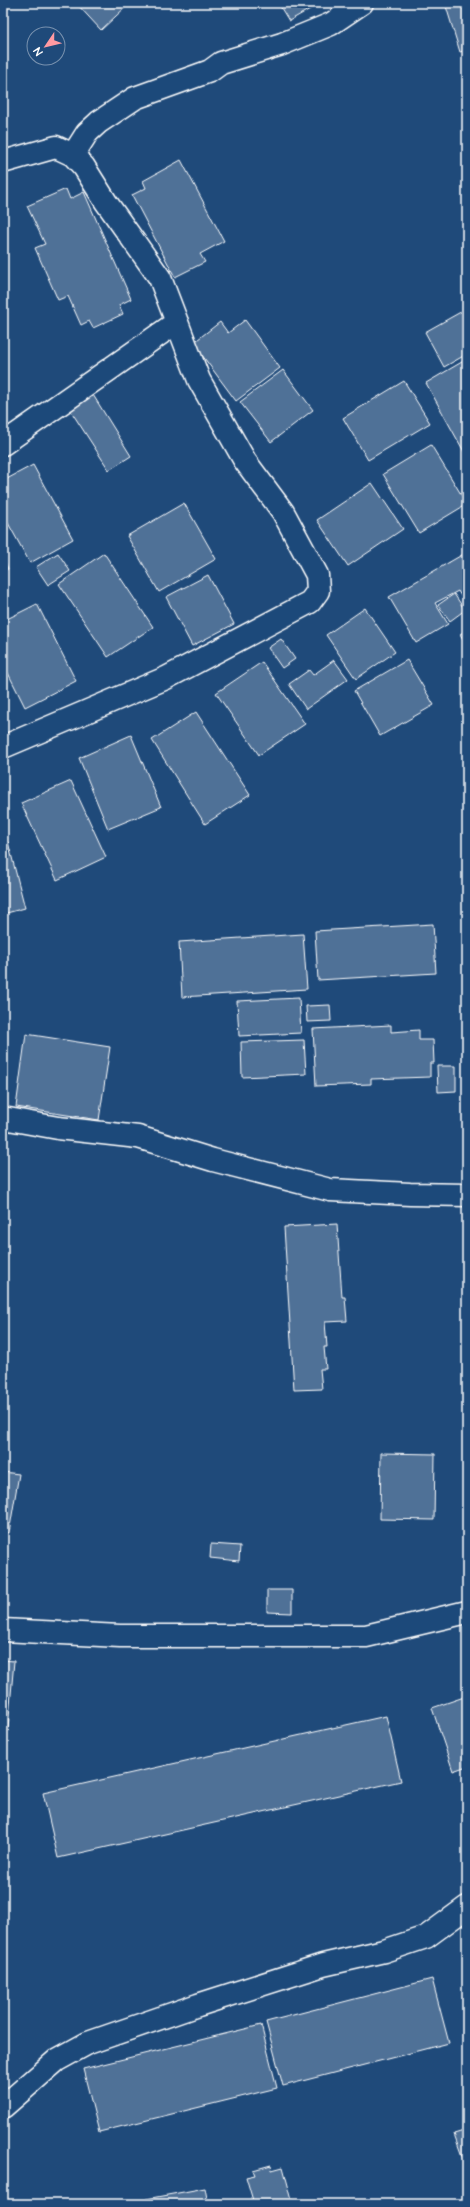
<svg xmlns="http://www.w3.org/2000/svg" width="470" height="2207" font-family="'Architects Daughter',sans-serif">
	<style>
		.building { fill: #507197; stroke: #fff }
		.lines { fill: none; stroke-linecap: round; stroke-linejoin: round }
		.minor-casing { stroke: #fff; stroke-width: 25 }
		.minor { stroke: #1f4a7a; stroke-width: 22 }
	</style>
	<rect width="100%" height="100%" fill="#1f4a7a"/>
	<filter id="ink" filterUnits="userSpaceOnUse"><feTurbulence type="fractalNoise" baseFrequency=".025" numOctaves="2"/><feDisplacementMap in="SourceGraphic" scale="8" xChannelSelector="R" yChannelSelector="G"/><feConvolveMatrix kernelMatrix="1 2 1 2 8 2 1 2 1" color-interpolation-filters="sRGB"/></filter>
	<g filter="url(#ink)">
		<path class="building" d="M76,3H130L101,30Z
			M278,3H316L317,5L289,21Z
			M445,3H467V50L460,52Z
			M181,160L224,241L200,254L205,262L175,277L132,195L146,188L143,181Z
			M66,189L70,199L84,192L131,299L119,305L123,314L93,328L89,321L81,325L68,296L58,300L35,248L45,244L27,206Z
			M466,309L467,354L444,367L425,332Z
			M245,320L280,368L236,401L193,343L220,322L228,333Z
			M467,359V457L426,383Z
			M283,370L313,410L271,442L240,402Z
			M404,381L430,423L368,460L343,418Z
			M90,390L131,456L109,470L67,405Z
			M431,445L467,504L419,533L383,474Z
			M33,465L73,539L30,563L3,514V481Z
			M372,483L403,529L348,566L317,520Z
			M184,503L216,559L159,592L127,536Z
			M467,552V606L458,591L435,603L448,624L416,643L389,597Z
			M58,553L70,571L48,585L36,567Z
			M104,553L153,627L108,657L59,584Z
			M3,556L8,569L3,571Z
			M208,575L234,624L192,646L166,597Z
			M454,594L465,610L450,621L438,605Z
			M37,604L76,681L25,707L3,663V621Z
			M365,608L395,652L356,679L326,635Z
			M467,630V646L460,634Z
			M281,639L295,659L282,668L268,648Z
			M334,660L348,679L306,709L289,684L309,670L313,675Z
			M407,660L434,705L380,736L354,691Z
			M262,662L305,724L259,755L216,693Z
			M196,712L250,795L205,824L152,740Z
			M131,735L161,807L108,829L79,758Z
			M71,781L106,857L57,880L21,803Z
			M8,842L25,908L3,914V843Z
			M433,924L436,973L318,980L315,931Z
			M303,934L307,989L182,997L179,942Z
			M299,998L301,1033L239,1036L237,1001Z
			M330,1005L331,1021L307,1022L306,1006Z
			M391,1025V1032L419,1030V1040H433L434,1063H430V1077L371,1079V1084L316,1086L313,1029Z
			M26,1034L110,1047L99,1120L16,1107Z
			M304,1040L306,1074L242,1077L241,1042Z
			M437,1066H456V1091L438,1092Z
			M337,1224L342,1297H345L347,1321L325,1322L327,1347H324L326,1369H320L322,1389L294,1390L284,1227Z
			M381,1453L435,1454L434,1520L380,1519Z
			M3,1472L19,1474L9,1533L3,1532Z
			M211,1544L240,1546L239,1561L210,1558Z
			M267,1590H292V1613L267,1612Z
			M3,1660L14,1661L4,1773H3Z
			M467,1696V1766L453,1771L432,1708Z
			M386,1716L401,1781L58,1858L43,1793Z
			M432,1979L449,2043L283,2086L266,2022Z
			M261,2025L277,2088L99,2132L83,2069Z
			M467,2130V2170L454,2134Z
			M271,2165L272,2170L283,2167L293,2204H254L246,2177L255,2175L253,2170Z
			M205,2188L208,2204H147L146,2199Z"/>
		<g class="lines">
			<g class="minor-casing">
				<path id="minor" d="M73,155L87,133L99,122L135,98L210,71L221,63L282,44L331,24L362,3
					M3,162L56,147L73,155L84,167L106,202L160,278L199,380L245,461L283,512L317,575L318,591L310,602L166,678L3,747
					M3,444L177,322
					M3,1118L58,1128L138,1137L213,1160L330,1190L410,1194L467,1195
					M3,1630L120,1636H366L467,1612
					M3,2107L57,2060L88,2043L198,2005L323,1965L384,1951L426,1937L467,1907"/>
			</g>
			<use href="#minor" class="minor"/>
		</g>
	</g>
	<rect width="470" height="2207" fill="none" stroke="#1f4a7a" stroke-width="16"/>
	<rect x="8" y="8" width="454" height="2191" fill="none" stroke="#fff" stroke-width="1.5" filter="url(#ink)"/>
	<g transform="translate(46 46) rotate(235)"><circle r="19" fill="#1f4a7a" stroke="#7992af"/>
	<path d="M0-3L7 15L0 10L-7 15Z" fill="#ff9aa2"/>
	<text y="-6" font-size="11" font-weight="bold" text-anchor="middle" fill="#ffffff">N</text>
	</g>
</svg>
